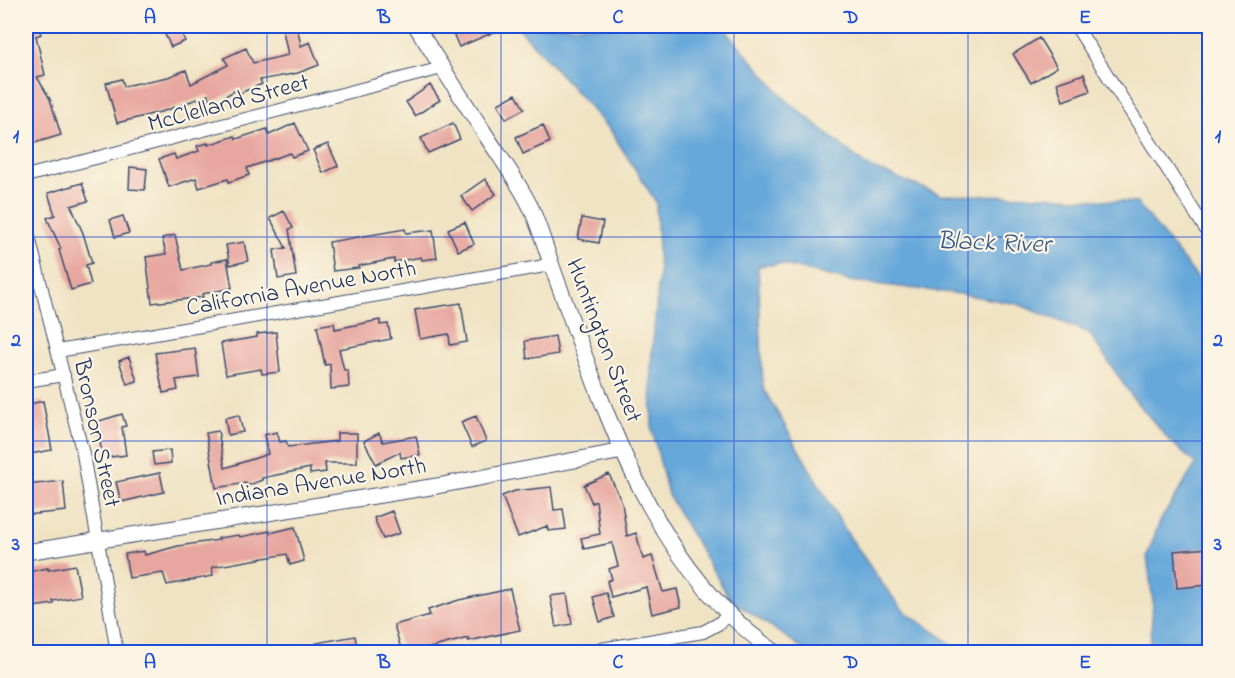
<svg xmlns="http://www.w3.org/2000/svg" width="1235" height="678" font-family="'Indie Flower',sans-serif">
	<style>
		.water { fill: #66a8da; stroke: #406c9c; stroke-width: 1.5 }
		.building { fill: #e7a69f }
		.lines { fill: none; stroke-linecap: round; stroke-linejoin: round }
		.minor-casing { stroke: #3b4a6d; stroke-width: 14 }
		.tertiary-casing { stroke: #3b4a6d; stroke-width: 17 }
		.minor { stroke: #fff; stroke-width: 12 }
		.tertiary { stroke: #fff; stroke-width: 15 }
		.grid { fill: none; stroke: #1d4ed8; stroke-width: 1.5; stroke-opacity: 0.55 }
		.labels { text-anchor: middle; stroke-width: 4.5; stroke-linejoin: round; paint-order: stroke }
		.street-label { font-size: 24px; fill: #1b2f5e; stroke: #fcf5e5 }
		.water-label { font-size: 26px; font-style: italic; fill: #355989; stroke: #fcf5e5 }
		.neatline { fill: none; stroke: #1d4ed8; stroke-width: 2 }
		.grid-label { font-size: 20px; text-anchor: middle; font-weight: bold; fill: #1d4ed8 }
	</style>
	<rect width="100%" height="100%" fill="#fcf5e5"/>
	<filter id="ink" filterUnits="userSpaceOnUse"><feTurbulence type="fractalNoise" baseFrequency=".0167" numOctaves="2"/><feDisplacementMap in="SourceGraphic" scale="12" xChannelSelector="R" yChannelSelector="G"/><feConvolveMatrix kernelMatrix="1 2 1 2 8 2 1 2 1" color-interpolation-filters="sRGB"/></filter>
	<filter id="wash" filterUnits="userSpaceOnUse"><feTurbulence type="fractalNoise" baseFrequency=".008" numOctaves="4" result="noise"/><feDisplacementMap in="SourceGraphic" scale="24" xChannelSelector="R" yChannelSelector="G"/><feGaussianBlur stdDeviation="1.35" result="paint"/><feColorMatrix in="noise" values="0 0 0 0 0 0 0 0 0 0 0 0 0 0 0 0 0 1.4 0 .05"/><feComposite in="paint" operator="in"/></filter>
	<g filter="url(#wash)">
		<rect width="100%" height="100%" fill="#f0e3c3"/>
		<path class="water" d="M517,26H722L786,100L867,166L941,195L1050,196L1137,203L1209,292V652H1145L1150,646L1153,602L1147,556L1160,521L1196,464L1171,442L1133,398L1089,333L1018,304L961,294L850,281L781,264L758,266L763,388L845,530L877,577L903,610L963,652H808L730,599L668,495L652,429L651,364L659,275L656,202L611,131Z"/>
		<g id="blocks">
			<path class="building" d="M26,26H37L41,34L36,36L45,75L37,77L50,99L61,135L31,144L26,126L32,124L26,111Z
				M161,26H178L185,41L171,47Z
				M282,26H297L301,46L310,42L319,65L298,73L260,80L262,84L240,93L238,89L212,103L208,95L164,111L117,123L106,83L122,79L124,86L168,77L186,70L191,84L228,65L224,58L246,48L253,63L288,55Z
				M469,26H508L459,47L453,33Z
				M1039,38L1057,67L1031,83L1013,54Z
				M1084,74L1090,91L1063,101L1057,83Z
				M430,85L440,100L415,116L406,102Z
				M516,94L524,109L506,119L498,104Z
				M295,123L308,151L292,157L290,153L247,168L249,175L229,182L228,179L199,188L196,178L169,187L159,159L174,154L176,159L199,151L197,146L208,143V145L235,136L236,139L267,129L269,135Z
				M453,123L460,139L428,153L421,138Z
				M543,125L550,142L523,154L516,137Z
				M328,144L338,166L323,173L313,150Z
				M130,167L147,169L145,190L129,189Z
				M485,179L496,194L472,211L461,196Z
				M82,183L88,201L71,206L83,233L92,263L86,265L91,284L71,290L59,250L61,249L47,218L55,215L48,193Z
				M284,211L293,228L289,229L296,276L278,279L274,250L286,248L270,218Z
				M123,216L129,233L115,237L110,220Z
				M582,218L603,222L599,243L578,239Z
				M465,222L474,244L458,251L448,229Z
				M405,229L406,233L433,230L437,258L422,260L421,257L394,262V259L358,266L359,268L333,271L329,242Z
				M175,235L183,270L211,264V262L227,259L232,288L202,294L203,297L152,303L146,257L166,254L162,238Z
				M244,242L248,261L230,265L226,245Z
				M461,303L467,342L450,345L449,334L420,339L415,310Z
				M380,320V325L388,324L391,339L339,349L344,370H348L349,387L331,389L330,364L325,365L317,326L334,323L335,329Z
				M276,332L280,372L262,374L261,369L226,375L221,343L257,337V334Z
				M555,336L558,354L527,359L525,341Z
				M195,348L199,377L176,380L178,390L163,393L155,353Z
				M129,357L137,381L127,384L119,361Z
				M43,401L52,450L30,454L26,428V405Z
				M122,414L126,426L122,427L126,455L103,458L96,422Z
				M239,415L243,432L228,435L225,418Z
				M476,416L486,441L472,447L461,422Z
				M218,431L225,468L268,454L264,435L277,432L280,442L286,441L288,447L337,441V433H357V463H325L326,472L310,474V468L262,478V480L247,486L246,483L216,488L206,433Z
				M379,433L383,442L416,436L420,455L401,458L400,452L376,464L364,441Z
				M170,450L171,463L154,465L152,452Z
				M160,473L164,492L121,502L116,482Z
				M609,474L622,503L627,536L636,533L643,559L652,556L663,592L677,589L681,607L652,614L646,587L611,597L607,581L612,579L609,569L618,566L612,543L584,549L581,538L600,534L596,501L592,503L584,485Z
				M63,481L66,511L26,515V485Z
				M551,487L554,510L563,509L566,529L548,531L547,526L518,537L502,496L515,491Z
				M392,511L400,533L383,539L374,518Z
				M295,527L304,561L290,565L287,554L212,567L213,576L167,585L163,573L129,578L125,554L144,551L145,555L178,546L219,540L218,538L239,535L240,537L270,531V533Z
				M1209,548V585L1177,588L1174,551Z
				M75,565L81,596L53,601L54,604L33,607L27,572L48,568V570Z
				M510,589L520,630L468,641V638L414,652H402L394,625L430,615L428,610L459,600Z
				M606,593L614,617L600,622L593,597Z
				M567,594L572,624L556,627L550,596Z
				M355,636L358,652H318L316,643Z"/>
		</g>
	</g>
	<g filter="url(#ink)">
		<use href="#blocks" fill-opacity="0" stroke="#3b4a6d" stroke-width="1.5"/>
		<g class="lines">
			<g class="minor-casing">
				<path id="minor" d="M1076,26L1210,236
					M26,176L442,68
					M26,225L83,454L117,652
					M58,351L539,267L551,263
					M26,381L64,375
					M583,652L703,632L718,624L729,615"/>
			</g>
			<g class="tertiary-casing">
				<path id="tertiary" d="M416,26C439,63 463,100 487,137C502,160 520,184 532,210C542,234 549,259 558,283C607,415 653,569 775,652
					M26,552L437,486L623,451"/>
			</g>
			<use href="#minor" class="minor"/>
			<use href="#tertiary" class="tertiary"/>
		</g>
	</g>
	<path class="grid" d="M267,26V652M501,26V652M734,26V652M968,26V652M26,237H1210M26,441H1210"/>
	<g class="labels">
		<g class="street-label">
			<text transform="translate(228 102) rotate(-15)" y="8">McClelland Street</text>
			<text transform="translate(301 287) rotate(-10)" y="8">California Avenue North</text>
			<text transform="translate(605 340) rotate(69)" y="8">Huntington Street</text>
			<text transform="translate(98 433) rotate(78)" y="8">Bronson Street</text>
			<text transform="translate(321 481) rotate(-9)" y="8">Indiana Avenue North</text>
		</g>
		<g class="water-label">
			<text transform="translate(994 241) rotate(2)" y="9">Black River</text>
		</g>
	</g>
	<rect width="1235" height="678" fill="none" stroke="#fcf5e5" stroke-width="66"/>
	<rect x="33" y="33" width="1169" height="612" class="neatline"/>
	<g class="grid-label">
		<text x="150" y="23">A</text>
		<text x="384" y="23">B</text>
		<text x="618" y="23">C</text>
		<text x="851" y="23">D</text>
		<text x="1085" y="23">E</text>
		<text x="16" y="142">1</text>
		<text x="1218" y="142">1</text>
		<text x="16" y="346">2</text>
		<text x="1218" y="346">2</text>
		<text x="16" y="550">3</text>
		<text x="1218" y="550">3</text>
		<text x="150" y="668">A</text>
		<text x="384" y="668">B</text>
		<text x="618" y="668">C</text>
		<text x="851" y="668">D</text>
		<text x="1085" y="668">E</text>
	</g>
</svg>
